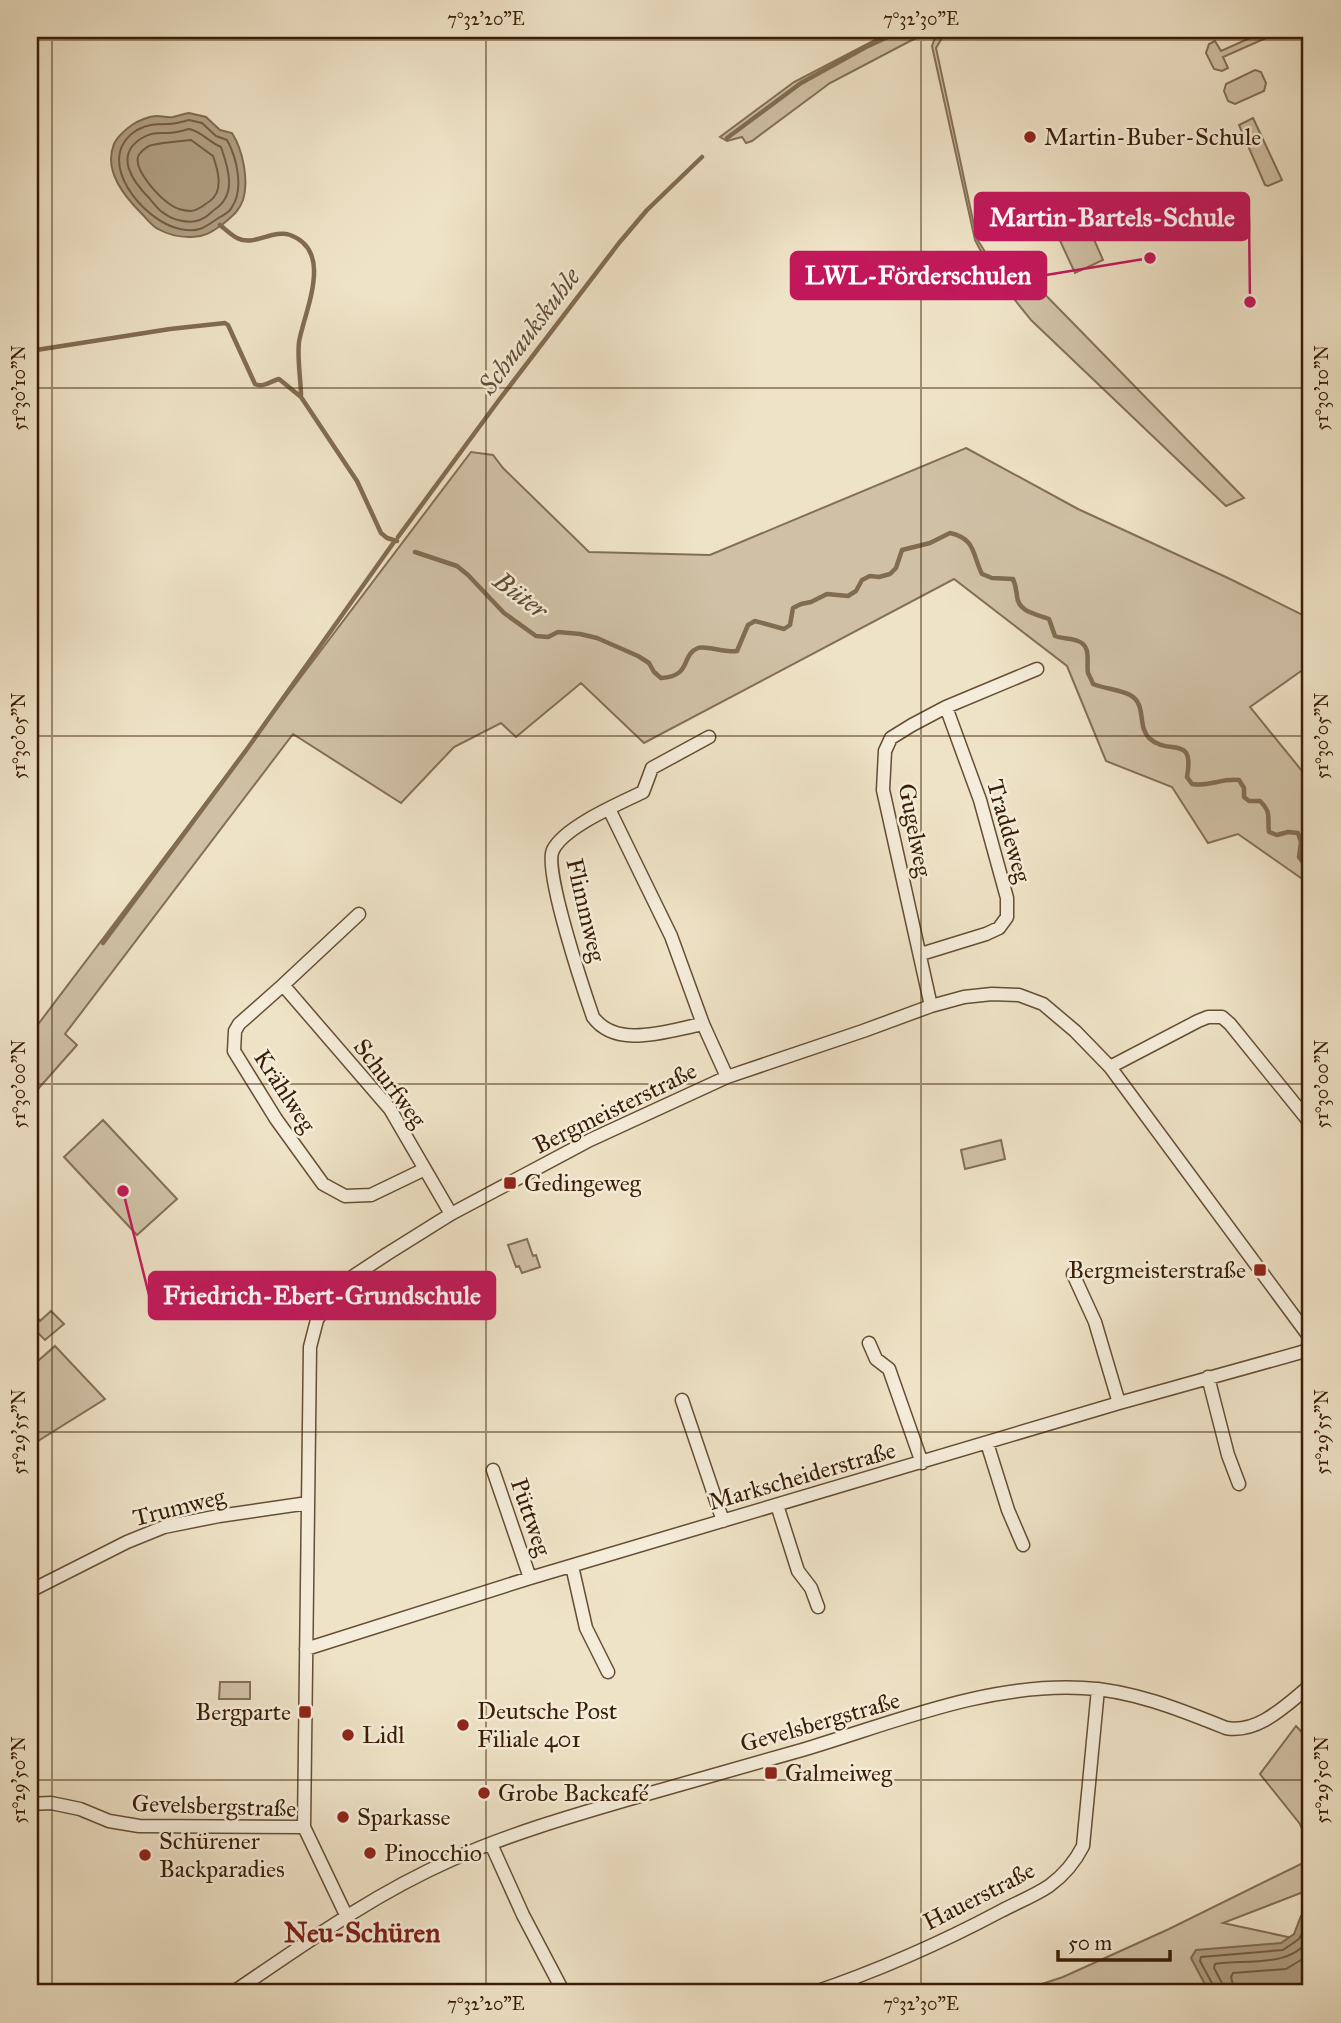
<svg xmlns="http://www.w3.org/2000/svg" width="1341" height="2023" font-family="'IM FELL Great Primer',serif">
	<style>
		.green { fill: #d0c1a6; stroke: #846f54; stroke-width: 2 }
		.water { fill: #b1a084; stroke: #816c50; stroke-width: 2 }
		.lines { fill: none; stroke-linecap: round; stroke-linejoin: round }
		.shore { stroke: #755e44; stroke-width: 2 }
		.stream { stroke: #816c50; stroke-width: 4.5 }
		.minor-casing { stroke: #664e34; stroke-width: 15 }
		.minor { stroke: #f5eddb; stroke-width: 12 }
		.ticks { fill: none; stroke: #391d03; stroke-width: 2; stroke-opacity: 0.45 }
		.poi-dot { fill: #8f2418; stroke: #f5eddb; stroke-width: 2.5 }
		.labels { text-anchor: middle; stroke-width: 5; stroke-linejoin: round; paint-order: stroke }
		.poi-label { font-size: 24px; fill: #391d03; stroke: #f5eddb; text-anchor: start }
		.street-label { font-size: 24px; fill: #391d03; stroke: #f5eddb }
		.water-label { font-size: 26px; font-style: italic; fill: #634b30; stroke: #f5eddb }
		.quarter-label { font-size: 28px; font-weight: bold; fill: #7a1f14; stroke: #f5eddb }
		.leader { fill: none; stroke: #c2185b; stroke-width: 2.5 }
		.callout-dot { fill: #c2185b; stroke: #f5eddb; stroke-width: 2.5 }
		.callout { fill: #c2185b; stroke: #c2185b; stroke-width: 2.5 }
		.callout-label { font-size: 26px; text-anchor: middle; font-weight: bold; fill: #fff }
		.neatline { fill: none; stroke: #391d03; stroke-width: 2.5 }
		.ticks-label { font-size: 18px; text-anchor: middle; fill: #391d03 }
	</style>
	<rect width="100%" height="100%" fill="#efe3c7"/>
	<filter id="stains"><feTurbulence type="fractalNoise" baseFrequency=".00286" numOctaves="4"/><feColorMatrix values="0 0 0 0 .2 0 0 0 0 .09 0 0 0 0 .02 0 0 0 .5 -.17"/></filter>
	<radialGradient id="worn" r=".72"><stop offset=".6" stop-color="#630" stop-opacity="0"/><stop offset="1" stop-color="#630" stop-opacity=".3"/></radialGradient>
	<path class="green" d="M894,30H936L912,40L830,83L752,141L746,143L742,137L727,141L720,137L794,82Z
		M954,30H961L942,38L936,48L977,239L1002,279L1027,276L1244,498L1226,506L1031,320C1010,294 990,270 975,240L932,46L935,38Z
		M1268,30H1284L1223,57L1228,68L1222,71L1214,69L1206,53L1209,44L1215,41L1221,51Z
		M1255,70L1261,72L1266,83L1264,91L1235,104L1228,101L1224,91L1226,84Z
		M1253,118L1282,180L1268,186L1265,185L1239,125Z
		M1085,219L1103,260L1075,273L1056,232Z
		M966,448L1078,509L1228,578L1311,619V664L1250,707L1311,782V885L1238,834L1208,843L1172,787L1106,761L1067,666L954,579L644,743L581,683L516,737L501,723L454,747L401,803L293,734L65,1034L77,1045L30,1098V1035L471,452L493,455L503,468L589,552L710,555Z
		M103,1120L177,1199L137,1235L64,1157Z
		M1001,1140L1005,1159L965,1169L961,1150Z
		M527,1239L533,1256L536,1255L540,1267L522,1273L519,1266L516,1267L508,1245Z
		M30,1309L40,1321L51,1311L64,1324L45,1340L30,1325Z
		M55,1346L105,1399L30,1446V1368Z
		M220,1682H250V1699H219Z
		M1296,1726L1311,1742V1850L1300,1824L1260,1774Z
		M1311,1859V1889L1223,1923L1311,1942V1993H1015L1063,1977L1169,1929Z"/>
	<path class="water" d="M189,113L206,117L220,130L232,133C243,150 249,181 243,200C238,213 232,216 223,224C212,232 203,238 189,237C179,237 167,234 158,229C152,226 147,219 142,214C125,197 103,171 114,144C117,137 126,129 132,125C138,121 149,116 157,116C162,116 167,118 173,117C178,116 183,114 189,113Z
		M1301,1916L1311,1918V1993L1209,1992L1191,1958L1196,1950L1281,1943L1294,1934Z"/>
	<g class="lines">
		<path class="shore" d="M189,120L202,123L216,136L227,140C237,158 244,189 232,207C229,213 225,214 220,217C205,227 200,233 180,229C144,222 91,159 137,130C148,124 156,124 168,124C175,124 182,122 189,120Z
			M189,129C201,131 210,143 221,147C229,170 237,195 214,210C208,215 205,219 196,221C187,223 173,220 165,214C159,211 154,204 150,199C132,181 114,155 142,138C152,132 158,133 168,133C175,133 182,131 189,129Z
			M191,140L213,156C218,170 224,191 210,201C203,205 200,210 191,211C185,211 176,209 171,205C160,198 134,171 138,157C139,153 145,148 149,146C155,143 182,141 191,140Z
			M1215,1993L1214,1987L1200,1961L1201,1957L1283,1950L1299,1939L1306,1926L1311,1924
			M1224,1993L1223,1985L1214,1968L1215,1964C1246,1959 1293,1969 1311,1936
			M1235,1993L1231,1977L1233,1973L1286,1969L1311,1954"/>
		<path class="stream" d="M727,138L801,83L866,47L903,30
			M220,225C225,229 231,235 237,238C253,247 273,229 290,235C335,251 304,312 299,342C297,360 301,379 301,397
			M30,351L170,329L225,323L228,325L255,384C263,388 271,381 279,379L301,397L357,481L381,533L387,538L397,541
			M398,537L499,400L619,243L647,210L702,157
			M415,552L457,566L468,575L504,613L536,636L548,637L558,632L580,634L597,638L638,656L649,663L654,672L661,678C693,676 680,655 698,648C706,645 725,653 737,651L748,625L755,621L784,629L790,625L793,608L801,604L811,602L827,594L848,596L856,591L862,580L870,576L879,577L890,574L896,568L902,550L930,543L950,533C976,539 972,554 982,574L992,578L1013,579C1016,586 1016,589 1017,596C1018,612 1036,614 1049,619L1055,636C1063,639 1071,638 1078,641C1092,646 1086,663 1088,673C1090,677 1092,681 1093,684C1105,689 1119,689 1130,695C1147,704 1137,726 1149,738C1169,757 1195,733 1187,777L1192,784C1208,787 1222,778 1239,780L1244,788V797L1249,801H1260C1272,813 1267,817 1269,832L1277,835L1288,832L1298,833L1301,842L1299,857L1307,868L1311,869
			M103,943L247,749L394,542"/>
		<g class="minor-casing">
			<path id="minor" d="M609,809L671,936L703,1024L727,1077
				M359,914L283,985L239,1024L235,1031L234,1051L276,1119L323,1184L345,1196L371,1195L425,1169
				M921,954L986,934L999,928L1007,917V898L980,800L946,707
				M283,985L390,1109L451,1214
				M931,1006L883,790L885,751L891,738L912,725L946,707L1037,669
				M703,1024C669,1030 617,1050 593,1017C584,991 543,869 553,850C564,827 620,803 643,792L652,768L709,737
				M1110,1067L1198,1021L1208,1017H1222L1230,1024L1311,1124
				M1073,1274L1095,1322L1119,1403
				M869,1343L876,1359L889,1369L922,1463
				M1208,1377L1228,1455L1239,1484
				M682,1400L723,1521
				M987,1443L1008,1510L1023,1545
				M493,1470L530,1578
				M777,1505L798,1571L811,1588L818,1607
				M572,1566L586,1628L608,1672
				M30,1591L127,1542L164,1527L219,1516L308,1503
				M306,1649L530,1578L1119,1403L1302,1352L1311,1347
				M30,1804L51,1803L80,1809L109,1821L139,1826L304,1827
				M491,1844L523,1915L564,1993
				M346,1915L304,1827L310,1347L317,1320L331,1297L346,1281L387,1254L451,1214L590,1140L727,1077L863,1031L931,1006L964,997L992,994L1019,995L1043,1004L1075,1031L1110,1067L1311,1339
				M232,1993C303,1945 372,1895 451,1860C509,1834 571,1816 633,1798C689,1782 746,1766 802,1750C893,1723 986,1683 1083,1688C1132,1690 1181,1710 1226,1728C1259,1734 1287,1704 1311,1685
				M812,1993C877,1971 941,1943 1001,1911C1016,1903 1034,1896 1049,1886C1064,1875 1075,1862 1083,1846L1098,1689"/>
		</g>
		<use href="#minor" class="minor"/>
	</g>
	<path class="ticks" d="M52,30V1993M486,30V1993M921,30V1993M30,40H1311M30,388H1311M30,736H1311M30,1084H1311M30,1432H1311M30,1780H1311"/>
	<g class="poi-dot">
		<circle cx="1030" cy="137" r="7"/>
		<rect x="503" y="1176" width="14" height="14" rx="3.5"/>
		<rect x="1253" y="1263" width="14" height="14" rx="3.5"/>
		<rect x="298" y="1705" width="14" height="14" rx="3.5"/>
		<circle cx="463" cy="1725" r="7"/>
		<circle cx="348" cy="1735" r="7"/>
		<rect x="764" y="1766" width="14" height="14" rx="3.5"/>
		<circle cx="484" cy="1793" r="7"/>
		<circle cx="343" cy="1817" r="7"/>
		<circle cx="370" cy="1853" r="7"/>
		<circle cx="145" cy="1855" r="7"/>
	</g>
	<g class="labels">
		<g class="poi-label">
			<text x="1044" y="145">Martin-Buber-Schule</text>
			<text x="524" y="1191">Gedingeweg</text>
			<text x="1246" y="1278" text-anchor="end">Bergmeisterstraße</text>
			<text x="477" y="1719">Deutsche Post<tspan x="477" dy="28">Filiale 401</tspan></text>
			<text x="291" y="1720" text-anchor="end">Bergparte</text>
			<text x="362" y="1743">Lidl</text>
			<text x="785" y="1781">Galmeiweg</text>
			<text x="498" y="1801">Grobe Backcafé</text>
			<text x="357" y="1825">Sparkasse</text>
			<text x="159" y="1849">Schürener<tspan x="159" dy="28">Backparadies</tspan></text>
			<text x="384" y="1861">Pinocchio</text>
		</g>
		<g class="street-label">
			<text transform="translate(915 830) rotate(79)" y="8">Gugelweg</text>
			<text transform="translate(1009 831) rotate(74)" y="8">Traddeweg</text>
			<text transform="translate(586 910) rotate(77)" y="8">Flimmweg</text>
			<text transform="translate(390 1083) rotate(53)" y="8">Schurfweg</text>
			<text transform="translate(285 1091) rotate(57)" y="8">Krählweg</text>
			<text transform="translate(615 1108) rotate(-26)" y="8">Bergmeisterstraße</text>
			<text transform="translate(802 1476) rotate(-16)" y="8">Markscheiderstraße</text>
			<text transform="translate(179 1507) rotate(-14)" y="8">Trumweg</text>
			<text transform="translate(531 1517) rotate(71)" y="8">Püttweg</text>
			<text transform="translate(820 1722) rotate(-16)" y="8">Gevelsbergstraße</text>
			<text transform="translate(214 1806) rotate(2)" y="8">Gevelsbergstraße</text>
			<text transform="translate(979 1896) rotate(-27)" y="8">Hauerstraße</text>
		</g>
		<g class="water-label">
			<text transform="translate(529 331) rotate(-53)" y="9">Schnaukskuhle</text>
			<text transform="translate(521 595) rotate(37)" y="9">Büter</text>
		</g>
		<g class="quarter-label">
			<text x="362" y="1942">Neu-Schüren</text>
		</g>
	</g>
	<path class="leader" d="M1250 302L1249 217M1150 258L1046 275M123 1191L149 1295"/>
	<g class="callout-dot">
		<circle cx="1250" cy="302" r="7"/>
		<circle cx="1150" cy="258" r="7"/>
		<circle cx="123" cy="1191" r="7"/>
	</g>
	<g class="callout">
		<rect x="975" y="193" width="274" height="47" rx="7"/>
		<rect x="791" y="252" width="255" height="47" rx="7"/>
		<rect x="149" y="1272" width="346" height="47" rx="7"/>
	</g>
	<g class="callout-label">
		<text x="1112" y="226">Martin-Bartels-Schule</text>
		<text x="918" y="284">LWL-Förderschulen</text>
		<text x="322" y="1304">Friedrich-Ebert-Grundschule</text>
	</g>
	<rect width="1341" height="2023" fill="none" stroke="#efe3c7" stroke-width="77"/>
	<path d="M1058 1950v10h112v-10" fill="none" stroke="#391d03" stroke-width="3.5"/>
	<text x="1068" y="1950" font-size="21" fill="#391d03" stroke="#f5eddb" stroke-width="5" paint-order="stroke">50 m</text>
	<rect x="38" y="38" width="1264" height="1946" class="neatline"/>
	<g class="ticks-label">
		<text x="486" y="25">7°32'20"E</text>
		<text x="921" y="25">7°32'30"E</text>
		<text transform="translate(19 388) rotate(-90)" y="6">51°30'10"N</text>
		<text transform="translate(1322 388) rotate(-90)" y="6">51°30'10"N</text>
		<text transform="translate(19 736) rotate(-90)" y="6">51°30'05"N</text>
		<text transform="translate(1322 736) rotate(-90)" y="6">51°30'05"N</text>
		<text transform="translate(19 1084) rotate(-90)" y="6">51°30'00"N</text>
		<text transform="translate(1322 1084) rotate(-90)" y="6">51°30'00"N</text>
		<text transform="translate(19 1432) rotate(-90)" y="6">51°29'55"N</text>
		<text transform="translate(1322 1432) rotate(-90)" y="6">51°29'55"N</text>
		<text transform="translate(19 1780) rotate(-90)" y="6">51°29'50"N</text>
		<text transform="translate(1322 1780) rotate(-90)" y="6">51°29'50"N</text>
		<text x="486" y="2010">7°32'20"E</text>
		<text x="921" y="2010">7°32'30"E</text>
	</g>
	<rect width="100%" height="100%" filter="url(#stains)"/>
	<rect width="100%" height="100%" fill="url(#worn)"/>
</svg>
